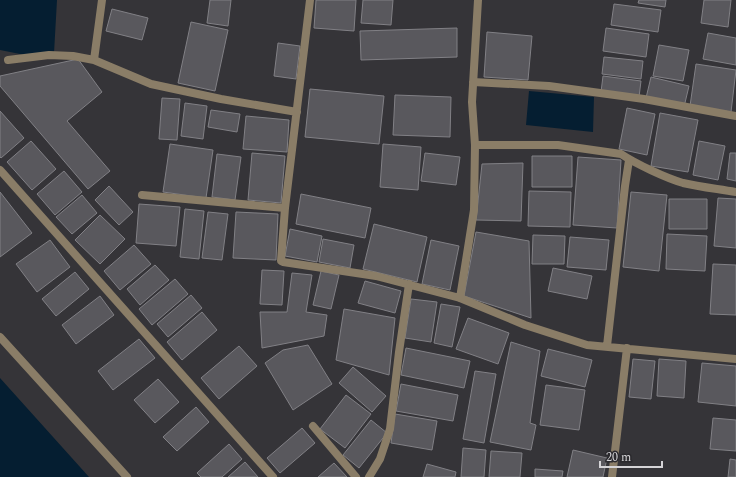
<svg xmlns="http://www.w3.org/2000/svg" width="736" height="477" font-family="Spectral,serif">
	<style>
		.water { fill: #051e31 }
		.building { fill: #59585d; stroke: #818085 }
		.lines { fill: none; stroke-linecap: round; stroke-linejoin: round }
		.street { stroke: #8a7d67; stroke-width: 8 }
	</style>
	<rect width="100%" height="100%" fill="#353438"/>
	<path class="water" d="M0,0H57L54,53L25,55L0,50Z
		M529,91L594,97L593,132L526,125Z
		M0,378L89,477H0Z"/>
	<path class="building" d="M210,0H231L228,26L207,23Z
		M316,0H356L354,31L314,28Z
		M363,0H393L391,25L361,23Z
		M639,0H666L665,7L638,3Z
		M704,0H731L728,27L701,23Z
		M614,4L661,10L658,32L611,25Z
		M112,9L148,18L142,40L106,31Z
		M191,22L228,30L215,91L178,83Z
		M457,28V57L361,60L360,31Z
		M606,28L649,34L646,57L603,51Z
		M487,32L532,36L528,80L484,77Z
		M708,33L736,38V65L703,59Z
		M278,43L300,46L296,79L274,76Z
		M659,45L689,50L683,81L653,76Z
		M604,57L643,61L641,79L602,74Z
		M78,59L102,92L67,121L110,171L88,189L0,86V76Z
		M696,64L736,70L731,112L690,106Z
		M603,76L641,81L639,97L601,92Z
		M651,77L689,86L684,107L646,98Z
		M310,89L384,96L379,144L305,137Z
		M395,95L451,97L450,137L393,135Z
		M162,98L180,99L177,140L159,139Z
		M185,103L207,106L203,139L181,136Z
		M627,108L655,114L647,155L619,149Z
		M211,110L240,114L237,132L208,127Z
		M0,111L24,138L1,158L0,157Z
		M660,113L698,120L688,172L651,166Z
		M246,116L289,120L287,152L243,149Z
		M31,141L56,169L32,190L7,162Z
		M699,141L725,146L718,180L693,175Z
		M170,144L213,150L206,198L163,192Z
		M383,144L421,147L418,190L380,187Z
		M252,153L285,156L281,203L248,200Z
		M425,153L460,157L456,185L421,181Z
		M730,153H736V181L727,179Z
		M217,154L241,157L235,200L212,197Z
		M532,156H572V187H532Z
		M578,157L621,160L617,228L573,225Z
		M523,163L521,221L476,220L482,164Z
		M64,171L82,192L55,215L37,194Z
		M109,186L133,212L119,225L95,200Z
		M529,191L571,192L570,227L528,226Z
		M0,192L32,233L0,257Z
		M631,192L667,195L659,271L623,267Z
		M301,194L371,208L365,238L296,224Z
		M82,195L97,213L72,234L56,217Z
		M718,198L736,199V248L714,246Z
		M669,199H707V229H669Z
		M139,204L180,207L176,246L136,243Z
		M185,209L204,211L199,259L180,257Z
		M208,212L228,214L222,260L202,258Z
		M236,212L278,214L276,260L233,258Z
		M100,215L125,239L100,264L75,240Z
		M374,224L427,237L417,282L363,269Z
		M290,229L322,236L317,262L285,256Z
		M476,232L529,241L531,318L464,296Z
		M667,234L707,236L705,271L666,269Z
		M533,235L565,236L564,264H532Z
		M570,237L609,240L606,270L567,267Z
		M323,239L354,245L350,268L319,262Z
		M50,240L70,267L37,292L16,264Z
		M431,240L459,246L450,290L422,284Z
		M134,245L151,264L120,290L104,271Z
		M713,264L736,265V315L710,314Z
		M155,265L169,280L140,305L127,289Z
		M553,268L592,276L587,299L548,291Z
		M262,270L284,271L282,305L260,304Z
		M321,271L339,275L331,309L313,305Z
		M75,272L89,289L56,316L42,299Z
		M292,273L312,275L306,312L327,315L324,336L262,348L260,312H287Z
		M175,279L188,294L152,325L139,309Z
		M365,281L401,291L395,313L358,303Z
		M191,295L202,308L168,337L157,324Z
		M100,296L114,315L76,344L62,325Z
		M411,299L437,302L431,342L405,338Z
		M441,304L460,307L452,347L434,343Z
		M344,309L395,318L389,375L336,360Z
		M202,312L217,330L182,360L167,342Z
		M468,318L509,333L498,364L456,349Z
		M139,339L155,358L113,390L98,371Z
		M511,342L540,351L530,423L536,425L531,450L490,442Z
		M308,345L332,384L293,410L265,363L283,350Z
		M239,346L257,366L219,399L201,378Z
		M406,348L470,361L464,388L401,375Z
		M548,349L592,360L585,387L541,376Z
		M633,359L655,361L651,399L629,397Z
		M659,359L686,361L684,398L657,396Z
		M702,363L736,366V406L698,402Z
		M353,367L386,396L372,412L339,383Z
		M475,371L496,374L484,443L463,439Z
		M158,379L179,402L155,423L134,400Z
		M401,384L458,395L453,421L396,411Z
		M546,385L585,390L579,430L540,425Z
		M346,395L371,414L345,448L320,429Z
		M196,407L209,422L177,451L163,437Z
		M395,414L437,421L432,450L391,443Z
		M713,418L736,420V451L710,449Z
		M371,420L387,433L359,468L343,455Z
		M302,428L315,443L280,473L267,458Z
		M229,444L242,459L222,477H201L197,473Z
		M463,448L486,450L484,477H461Z
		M573,450L607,458L603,477H567Z
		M491,451L522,453L520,477H489Z
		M730,459L736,460V477H728Z
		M245,462L258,477H228Z
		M334,463L347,477H318Z
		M427,464L456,472L455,477H423Z
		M535,469L563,471L562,477H535Z"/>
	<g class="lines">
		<path class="street" d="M310,0L285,208L281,261L283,262L376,276L460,298L525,325L587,345L736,359
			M8,60L49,55L73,56L94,60L151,84L221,99L297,112
			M94,60L102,0
			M473,82L549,86L644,99L736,116
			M475,145H558L621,154C636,164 666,178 683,183C700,187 719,189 736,192
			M0,170L273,477
			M142,195L285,208
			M460,298L474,210L475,145L472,102L478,0
			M0,337L127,477
			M607,346L625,186L629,160
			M313,426L356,477
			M369,477L380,459L390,429L399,352L409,284
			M612,477L627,348"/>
	</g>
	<path d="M600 461v6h62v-6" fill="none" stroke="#d5d4d7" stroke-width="2"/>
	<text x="606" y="461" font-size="12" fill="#d5d4d7" stroke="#2b2a2e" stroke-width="3" paint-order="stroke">20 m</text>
</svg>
